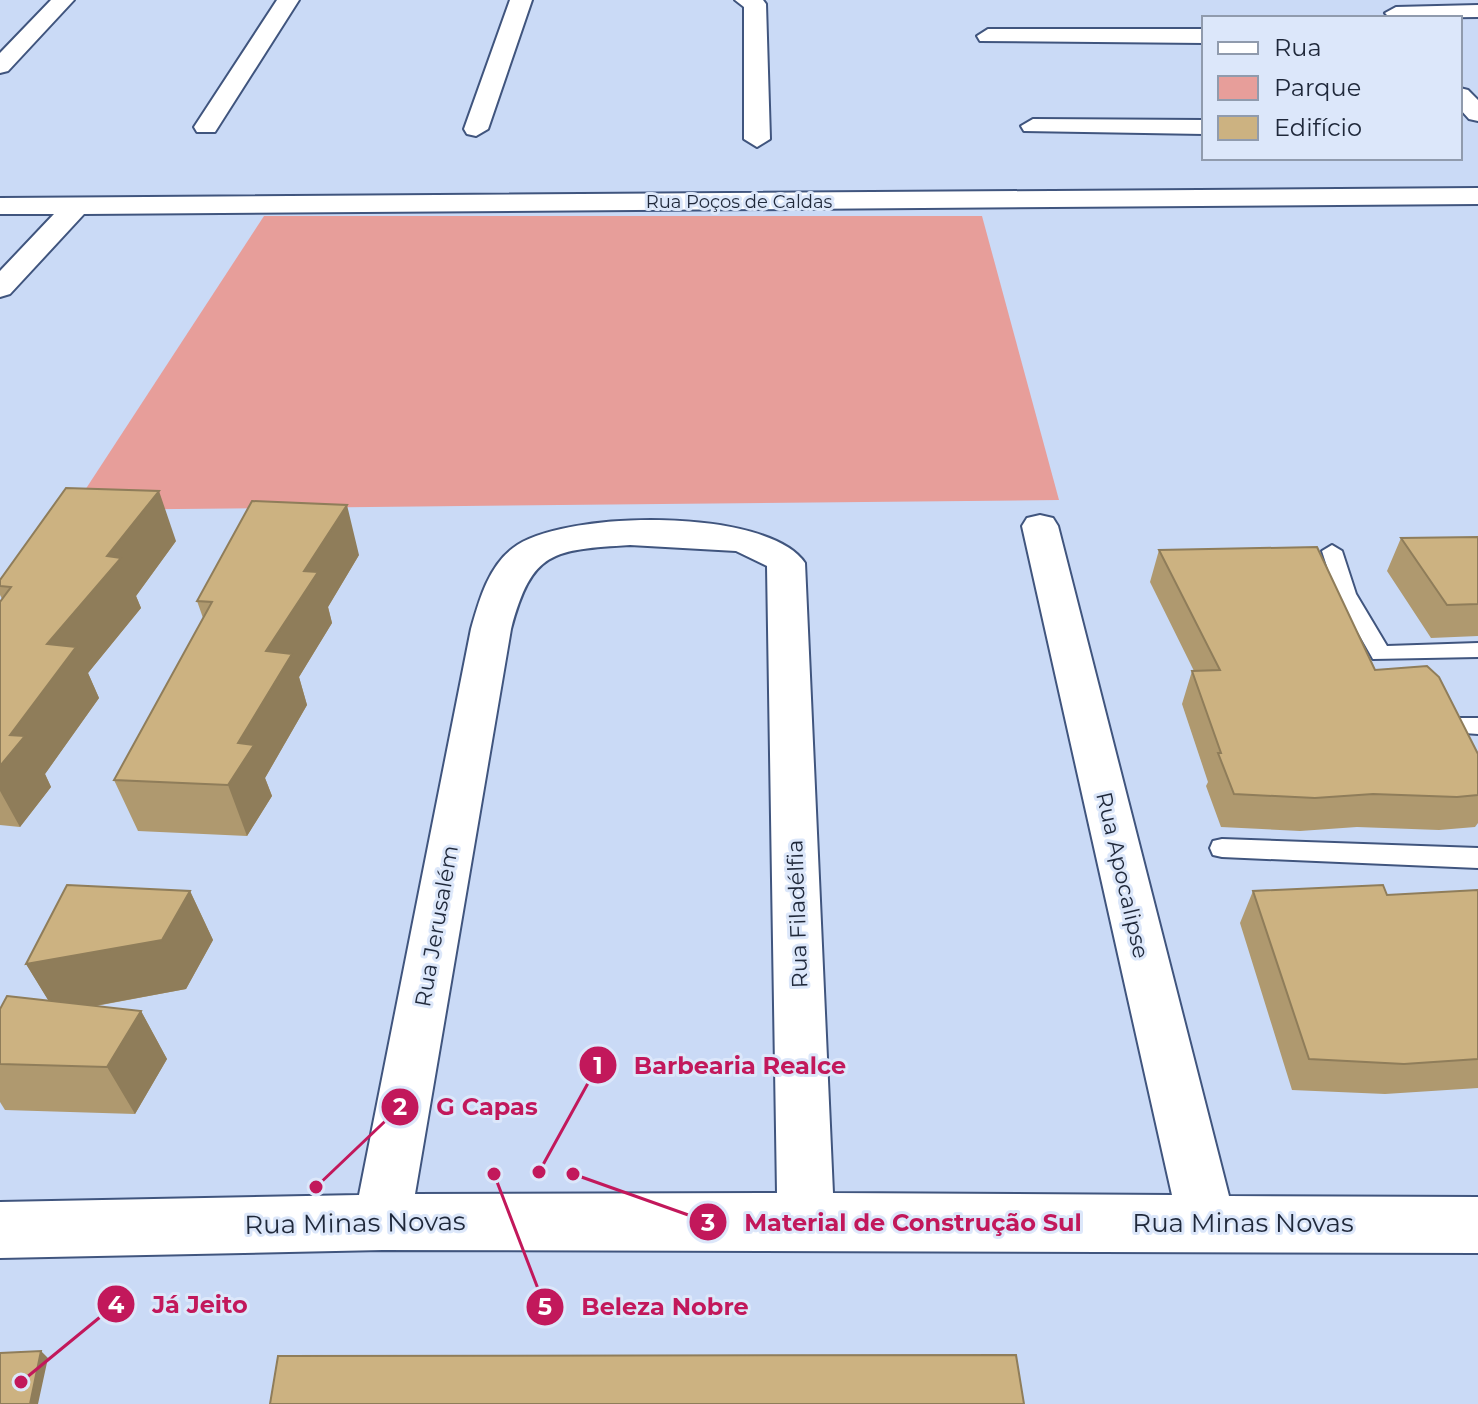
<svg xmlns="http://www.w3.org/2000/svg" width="1478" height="1404" font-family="Montserrat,sans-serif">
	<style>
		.green { fill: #e79e9a }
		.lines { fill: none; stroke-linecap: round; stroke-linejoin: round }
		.service-casing { stroke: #40557e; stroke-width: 4 }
		.minor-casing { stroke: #40557e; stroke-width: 4 }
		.service { fill: #fff; fill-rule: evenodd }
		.minor { fill: #fff; fill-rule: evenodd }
		.wall { fill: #af996f }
		.shaded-wall { fill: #8f7d5a }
		.building { fill: #ccb281; stroke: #8f7d5a; stroke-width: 2 }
		.labels { text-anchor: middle; stroke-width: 6; stroke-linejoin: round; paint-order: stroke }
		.far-street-label { font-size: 18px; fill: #1f283a; stroke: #dce7fa }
		.street-label { font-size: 22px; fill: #1f283a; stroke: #dce7fa }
		.near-street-label { font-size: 26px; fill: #1f283a; stroke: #dce7fa }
		.leader { fill: none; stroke: #c2185b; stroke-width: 3 }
		.callout-dot { fill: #c2185b; stroke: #dce7fa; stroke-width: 3 }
		.mark-label { font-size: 24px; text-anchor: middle; font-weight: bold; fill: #fff }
		.callout-label { font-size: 24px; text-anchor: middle; font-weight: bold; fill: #c2185b; stroke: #dce7fa; stroke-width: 6; stroke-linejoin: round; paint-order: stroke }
	</style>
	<rect width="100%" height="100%" fill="#cadaf6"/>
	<path class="green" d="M264,216H982L1059,500L72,510Z"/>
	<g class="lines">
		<g class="service-casing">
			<path id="service" d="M1332,545L1342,551L1356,594L1387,646L1478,643V657L1373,659L1336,594L1322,551Z
				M1458,718H1478V734L1450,732L1447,726L1450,720Z
				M1222,839L1478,848V868L1222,857L1213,855L1210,848L1213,841Z"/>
		</g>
		<g class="minor-casing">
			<path id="minor" d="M51,0H74L8,71L0,73V53Z
				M277,0H299L215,132H197L194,127Z
				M510,0H532L488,129L476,136L467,134L464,129Z
				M735,0H763L766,4L770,139L757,147L744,139V7Z
				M1478,5V17L1390,18L1385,13L1396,7Z
				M988,29H1204V43L980,41L977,36Z
				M1460,88L1468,90L1478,100V121L1469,119L1460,109Z
				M1033,119L1204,120V134L1024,131L1021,126Z
				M1478,188V204L84,214L10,294L0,297V271L54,214H0V198Z
				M1040,515L1053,518L1058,526L1229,1196L1478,1197V1253L382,1250L0,1258V1202L359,1195L471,629C479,601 488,567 513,548C562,510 768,507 805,563L833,1193L1172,1195L1022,526L1027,518ZM630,545L736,551L767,566L777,1193L415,1194L511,629C532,550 553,550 630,545Z"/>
		</g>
		<use href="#service" class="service"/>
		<use href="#minor" class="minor"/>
	</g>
	<path class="wall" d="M1478,537V636L1431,638L1387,571L1401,538Z
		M176,541L136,596L141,608L88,673L99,698L45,774L51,787L20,827L0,825V602L2,599L0,595V580Z
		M1159,550L1375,670L1478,754V823L1475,827L1439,830L1357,827L1300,831L1221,827L1206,786L1208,782L1182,704L1192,671H1194L1150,582Z
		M359,555L328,607L332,623L299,677L307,705L265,778L272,796L247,836L138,831L114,780L203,618L197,601Z
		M1478,890V1088L1385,1094L1292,1090L1240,923L1253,891L1387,895Z
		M190,891L213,940L186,989L96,1006L141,1011L167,1059L135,1114L5,1110L0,1102V1009L49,1001L26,964Z"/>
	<path class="shaded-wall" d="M159,491L176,541L136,596L141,608L88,673L99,698L45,774L51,787L20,827L0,791V766L10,735L47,644L107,556Z
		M347,505L359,555L328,607L332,623L299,677L307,705L265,778L272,796L247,836L228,785L238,743L266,651L304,571Z
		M190,891L213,940L186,989L56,1013L26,964Z
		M141,1011L167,1059L135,1114L107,1067Z
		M41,1351L48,1358L38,1404H30Z"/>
	<path class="building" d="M66,488L159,491L107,556L121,558L47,644L76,647L10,735L25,736L0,766V602L11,587L0,586V580Z
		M252,501L347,505L304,571L318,572L266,651L292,654L238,743L254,745L228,785L114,780L212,602L197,601Z
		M1478,537V604L1447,605L1401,538Z
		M1317,547L1375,670L1427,666L1439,677L1478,754V795L1457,797L1373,794L1315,798L1234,794L1218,753H1221L1192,671L1220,670L1159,550Z
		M67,885L190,891L162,940L26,964Z
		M1383,885L1387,895L1478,890V1059L1404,1064L1309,1059L1253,891Z
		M7,996L141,1011L107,1067L0,1064V1009Z
		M41,1351L30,1404H0V1353Z
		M1016,1355L1024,1404H270L278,1356Z"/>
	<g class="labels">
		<g class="far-street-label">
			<text x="739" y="208">Rua Poços de Caldas</text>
		</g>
		<g class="street-label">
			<text transform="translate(1123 875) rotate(77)" y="8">Rua Apocalipse</text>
			<text transform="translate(797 914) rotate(-92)" y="8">Rua Filadélfia</text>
			<text transform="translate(436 926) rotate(-80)" y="8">Rua Jerusalém</text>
		</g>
		<g class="near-street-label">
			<text transform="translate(355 1223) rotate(-1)" y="9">Rua Minas Novas</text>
			<text x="1243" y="1232">Rua Minas Novas</text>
		</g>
	</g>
	<path class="leader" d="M539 1172L598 1065M316 1187L400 1107M573 1174L708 1222M21 1382L116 1304M494 1174L545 1307"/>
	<g class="callout-dot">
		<circle cx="539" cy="1172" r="8"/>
		<circle cx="316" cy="1187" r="8"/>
		<circle cx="573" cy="1174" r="8"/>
		<circle cx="21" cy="1382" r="8"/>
		<circle cx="494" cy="1174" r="8"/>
		<circle cx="598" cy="1065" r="20"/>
		<circle cx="400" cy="1107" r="20"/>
		<circle cx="708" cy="1222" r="20"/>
		<circle cx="116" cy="1304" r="20"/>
		<circle cx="545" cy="1307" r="20"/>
	</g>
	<g class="mark-label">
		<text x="598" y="1074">1</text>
		<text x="400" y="1115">2</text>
		<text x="708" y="1231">3</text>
		<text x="116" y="1313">4</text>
		<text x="545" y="1315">5</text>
	</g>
	<g class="callout-label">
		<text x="740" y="1074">Barbearia Realce</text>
		<text x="487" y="1115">G Capas</text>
		<text x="913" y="1231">Material de Construção Sul</text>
		<text x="200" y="1313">Já Jeito</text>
		<text x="665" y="1315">Beleza Nobre</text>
	</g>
	<rect x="1202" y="16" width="260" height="144" fill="#dce7fa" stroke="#909bad" stroke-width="2"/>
	<rect x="1218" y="42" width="40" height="12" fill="#ffffff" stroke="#909bad" stroke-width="2"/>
	<text x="1274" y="56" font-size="24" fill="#1f283a">Rua</text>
	<rect x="1218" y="76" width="40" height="24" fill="#e79e9a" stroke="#909bad" stroke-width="2"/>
	<text x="1274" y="96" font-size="24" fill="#1f283a">Parque</text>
	<rect x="1218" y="116" width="40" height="24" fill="#ccb281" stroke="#909bad" stroke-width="2"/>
	<text x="1274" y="136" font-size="24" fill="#1f283a">Edifício</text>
</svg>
